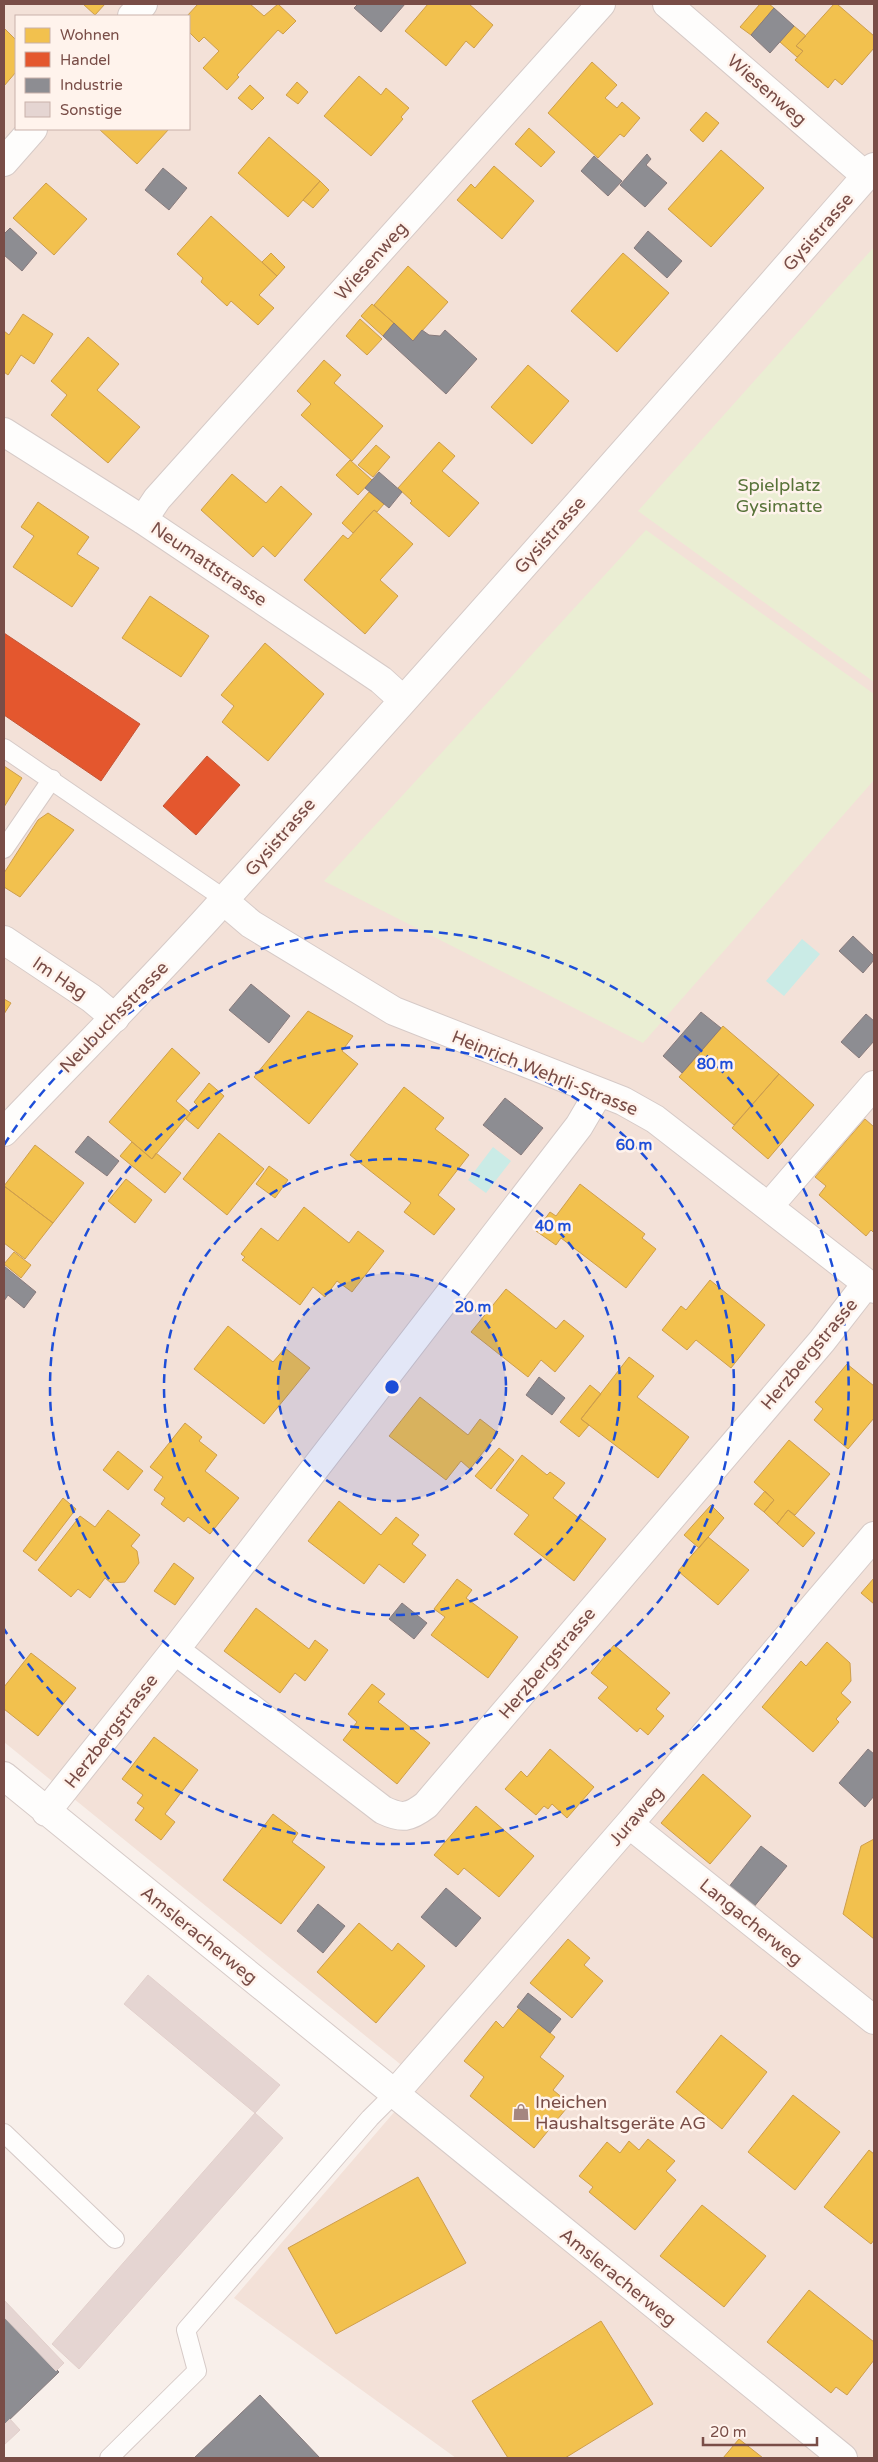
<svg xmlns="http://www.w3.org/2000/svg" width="878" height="2462" font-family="'Varela Round',sans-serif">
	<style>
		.residential { fill: #f3e1d8; fill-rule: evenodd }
		.green { fill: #eaeed3 }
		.water { fill: #caebe6 }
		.homes { fill: #f2c14e; stroke: #ce9e4c }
		.shops { fill: #e4572e; stroke: #c45436 }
		.industry { fill: #8d8d92; stroke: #877a7c }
		.building { fill: #e5d5d2; stroke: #e2d0cc }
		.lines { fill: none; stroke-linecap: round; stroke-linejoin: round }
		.service-casing { stroke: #d6cac7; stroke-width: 20 }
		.minor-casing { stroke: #d6cac7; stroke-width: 30 }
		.tertiary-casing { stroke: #d6cac7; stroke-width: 30 }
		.service { stroke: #fefdfc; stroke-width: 18 }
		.minor { stroke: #fefdfc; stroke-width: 28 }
		.tertiary { stroke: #fefdfc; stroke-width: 28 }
		.ring { fill: none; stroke: #1d4ed8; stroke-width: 2.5; stroke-dasharray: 9 6 }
		.labels { text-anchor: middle; stroke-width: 5; stroke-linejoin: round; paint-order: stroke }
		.street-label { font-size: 18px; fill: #794d47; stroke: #fff3ec }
		.park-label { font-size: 18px; fill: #587339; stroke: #fff3ec }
		.poi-label { font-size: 18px; fill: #794d47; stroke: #fff3ec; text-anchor: start }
		.centre { fill: #1d4ed8; stroke: #fff3ec; stroke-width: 2.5 }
		.ring-label { font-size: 15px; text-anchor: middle; font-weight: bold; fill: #1d4ed8; stroke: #fff3ec; stroke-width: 5; stroke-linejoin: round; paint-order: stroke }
	</style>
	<rect width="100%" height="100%" fill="#f8efea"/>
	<path class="residential" d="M4,4H874V2458H456L234,2298L421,2081L4,1742ZM16,16H189V129H16Z"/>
	<path class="green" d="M874,247V682L638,511Z
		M646,530L874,694V780L643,1043L324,881Z"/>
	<path class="water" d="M802,939L820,954L784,996L766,981Z
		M493,1147L511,1161L486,1193L468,1180Z"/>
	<path class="homes" d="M83,4H105L95,15Z
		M198,4H250L264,16L278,4L296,21L283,34L278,30L237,75L239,77L227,90L203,68L219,51L204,37L199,42L189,32V16H187Z
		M428,4H469L493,25L474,48L466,41L446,66L405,31Z
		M760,4H769L774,8L751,35L740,27Z
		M834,4H837L874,36V48L842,85L835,79L828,88L795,60L803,51L796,46Z
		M794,26L806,36L796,46L803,51L797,57L780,42Z
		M4,28L16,40V72L4,86Z
		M592,62L617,85L605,98L617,108L622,102L640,118L624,137L620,134L598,158L548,113Z
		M359,76L381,95L386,88L409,108L401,117L403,119L371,156L324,116Z
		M297,82L308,92L298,104L286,95Z
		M250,85L264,98L252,110L238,98Z
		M706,112L719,123L703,142L690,130Z
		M529,128L555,152L541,167L515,144Z
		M99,129H169L137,164Z
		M269,137L320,181L288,217L238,173Z
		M721,150L764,188L711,247L668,209Z
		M494,166L534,201L502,239L457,200L471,184L475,188Z
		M320,181L329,190L313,208L303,200Z
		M46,183L87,219L54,255L13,218Z
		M211,216L277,276L259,295L274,308L258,325L231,301L227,306L201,282L203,278L177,254Z
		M271,253L285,267L277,276L262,262Z
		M623,253L669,293L617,352L571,311Z
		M408,266L448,302L413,341L374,305Z
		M372,304L394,323L383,336L361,316Z
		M23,314L53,334L34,364L21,355L8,375L4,372V331L9,335Z
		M360,319L382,339L367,355L346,336Z
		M88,337L119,364L97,390L140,427L108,463L51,415L67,395L51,381Z
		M324,360L341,375L334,383L383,426L352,461L301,415L311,404L297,391Z
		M528,365L569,401L532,444L491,407Z
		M439,442L455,456L442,471L479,503L449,537L410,503L412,501L398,488Z
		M376,445L390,457L373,477L358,465Z
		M350,460L372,480L358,495L336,475Z
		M232,474L266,503L281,486L312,514L275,557L263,546L253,557L201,510Z
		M369,492L384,504L377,512L374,510L353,533L342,523Z
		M38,502L89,537L77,554L99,568L72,607L13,567L34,536L21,527Z
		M374,510L413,544L380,580L398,596L365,634L304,580L343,535L348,539Z
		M150,596L209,636L181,677L122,638Z
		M265,643L324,694L268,761L222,722L234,706L221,695Z
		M4,766L22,778L4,807Z
		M48,813L74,830L20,897L4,887V873L38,820Z
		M4,999L11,1003L4,1014Z
		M308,1011L353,1036L342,1051L358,1064L309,1124L254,1077Z
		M723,1026L779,1074L734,1125L679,1077Z
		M172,1048L200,1073L176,1101L190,1113L152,1159L109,1122Z
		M779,1074L814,1105L768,1159L732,1128Z
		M209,1083L224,1096L198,1129L186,1119L197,1105L194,1102Z
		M404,1087L444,1118L435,1129L469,1155L438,1195L455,1209L434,1235L404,1212L411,1203L350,1155Z
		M865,1119L874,1127V1233L871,1230L866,1236L819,1195L826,1186L815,1177Z
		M219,1133L264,1169L227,1215L183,1179Z
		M132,1142L152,1159L156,1153L181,1173L165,1193L120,1156Z
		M35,1145L84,1183L53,1223L4,1186Z
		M269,1166L288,1180L275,1198L256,1184Z
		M126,1179L152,1200L135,1223L108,1201Z
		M580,1184L645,1234L642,1238L656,1249L626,1288L561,1238L556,1245L536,1231L550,1212L556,1216Z
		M4,1186L53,1223L25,1259L4,1243Z
		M304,1207L349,1243L358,1231L384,1251L352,1292L337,1281L325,1297L313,1287L300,1305L242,1260L245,1257L241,1254L261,1228L278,1241Z
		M14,1252L31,1265L21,1278L4,1264Z
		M710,1280L765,1325L731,1368L696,1340L687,1350L662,1330L681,1306L686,1310Z
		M506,1289L556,1329L564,1320L584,1336L555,1372L541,1360L528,1377L471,1332Z
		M228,1326L273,1362L285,1348L310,1368L264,1424L194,1369Z
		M629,1357L654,1376L637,1397L689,1437L658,1478L581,1419Z
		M847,1364L874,1386V1418L848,1449L814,1420L823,1409L815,1402Z
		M590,1385L601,1394L581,1419L589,1425L579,1437L560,1422Z
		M420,1397L468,1435L480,1419L498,1433L470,1469L461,1461L446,1480L389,1436Z
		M185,1423L202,1437L199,1441L217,1455L205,1471L239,1498L210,1534L188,1517L184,1522L161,1504L165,1498L154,1490L163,1477L150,1467Z
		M789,1440L830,1474L795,1515L788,1510L777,1524L764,1512L774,1500L754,1482Z
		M499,1448L514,1460L491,1489L475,1476Z
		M118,1451L143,1471L128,1490L103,1470Z
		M522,1455L547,1475L550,1472L565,1483L553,1498L606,1539L574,1581L514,1534L529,1515L496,1490Z
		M765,1491L774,1500L764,1512L754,1504Z
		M63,1498L76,1509L36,1561L23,1551Z
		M339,1501L381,1535L396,1517L419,1535L412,1544L426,1555L404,1583L379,1564L364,1584L308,1541Z
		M711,1505L724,1518L699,1548L684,1535Z
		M108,1510L140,1535L131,1546L137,1551L139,1563L125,1582L111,1583L105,1578L90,1598L78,1589L71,1597L38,1570L80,1516L95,1527Z
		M788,1510L815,1533L803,1547L777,1524Z
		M708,1537L749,1570L718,1605L678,1571Z
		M174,1563L194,1578L175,1605L154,1591Z
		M874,1578V1604L861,1593Z
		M457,1579L472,1590L466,1598L518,1637L488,1678L431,1635L445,1617L434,1609Z
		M256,1608L309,1649L315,1640L328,1650L305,1681L295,1673L280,1693L224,1651Z
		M827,1642L850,1663L851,1681L841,1693L851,1702L836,1719L839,1722L813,1752L762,1707L801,1661L806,1666Z
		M614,1645L670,1693L656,1709L664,1716L648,1735L640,1728L637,1732L598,1698L608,1687L591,1673Z
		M31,1653L76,1688L38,1736L4,1709V1687Z
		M372,1684L385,1694L378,1702L430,1743L397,1784L343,1740L357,1722L348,1714Z
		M154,1737L198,1770L165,1814L175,1822L161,1840L135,1820L144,1808L137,1803L143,1795L122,1779Z
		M550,1749L594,1787L567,1818L552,1804L548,1809L544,1806L536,1815L505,1789L521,1771L527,1777Z
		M703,1774L751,1816L710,1864L661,1823Z
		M476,1806L534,1856L499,1897L464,1868L458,1875L434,1855Z
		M273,1814L298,1833L292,1842L325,1867L281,1924L223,1880Z
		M874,1839V1939L843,1914L861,1846Z
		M359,1923L392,1951L398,1943L425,1966L376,2023L317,1972Z
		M568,1939L590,1958L584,1965L603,1981L572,2018L530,1983Z
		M519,2008L555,2037L540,2057L564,2076L553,2090L570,2104L534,2148L470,2096L484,2077L464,2061L496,2021L503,2028Z
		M721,2035L767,2072L722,2129L676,2092Z
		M793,2095L840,2132L795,2190L748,2152Z
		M648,2139L675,2161L666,2171L676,2180L635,2230L589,2192L593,2187L579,2176L607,2142L620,2153L629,2141L639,2150Z
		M869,2150L874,2154V2240L871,2244L824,2207Z
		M418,2177L466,2263L336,2334L288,2248Z
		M702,2205L766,2256L724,2307L660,2256Z
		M809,2290L874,2342V2360L847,2395L836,2387L831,2393L767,2342Z
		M601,2321L653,2404L565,2458H508L472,2401Z
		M739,2439L763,2458H723Z"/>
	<path class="shops" d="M4,633L140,724L101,781L4,715Z
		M207,756L240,785L196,835L163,806Z"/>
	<path class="industry" d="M358,4H405L381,32L354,8Z
		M774,8L794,26L770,53L751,35Z
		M647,154L651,159L646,165L667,183L645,207L620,185Z
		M594,156L622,181L608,196L581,171Z
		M163,168L187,188L169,210L145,190Z
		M10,228L37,253L22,271L4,255V234Z
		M648,231L682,261L667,278L634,248Z
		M394,323L413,341L422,330L429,335L440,336L445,330L477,359L446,394L383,336Z
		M379,472L402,492L389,508L365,488Z
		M853,936L874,956V960L863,973L839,951Z
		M251,984L290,1016L269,1043L229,1010Z
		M701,1012L721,1028L682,1073L663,1056Z
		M866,1014L874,1021V1041L859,1058L841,1042Z
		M505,1098L543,1128L521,1155L483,1125Z
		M88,1136L119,1161L107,1176L75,1152Z
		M4,1266L36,1292L24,1308L8,1295L4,1301Z
		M539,1377L565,1398L552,1415L526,1395Z
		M402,1603L427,1623L414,1639L389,1619Z
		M868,1749L874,1754V1796L865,1807L839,1783Z
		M761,1846L787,1866L753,1908L728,1888Z
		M446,1888L481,1918L456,1947L421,1917Z
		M318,1904L345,1926L323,1953L297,1931Z
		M528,1993L561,2019L550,2033L517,2007Z
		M4,2317L59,2372L4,2425Z
		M260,2395L320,2458H194Z"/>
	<path class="building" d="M148,1975L280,2085L255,2113L124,2004Z
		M255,2113L283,2138L79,2369L52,2344Z
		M4,2300L64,2363L56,2371L4,2317Z
		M10,2419L20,2430L4,2445V2425Z"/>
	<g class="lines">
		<g class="service-casing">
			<path id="service" d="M4,748L213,891L224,901
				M4,849L52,779
				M4,2133L115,2239
				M109,2458L197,2371L186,2330L370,2118L395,2093"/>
		</g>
		<g class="minor-casing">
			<path id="minor" d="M667,4L866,176
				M132,16L143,4
				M4,162L33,129
				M4,432L143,520L381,680L402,699
				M143,520L157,499L601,4
				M224,901L251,924L394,1011L623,1101L655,1119L874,1289
				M4,940L91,998L115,1018
				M769,1206L874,1085
				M175,1650L383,1810C402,1819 409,1818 426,1805L822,1341L867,1283
				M4,1776L843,2458
				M46,1812L175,1650L579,1126L599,1092
				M629,1824L874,2020
				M395,2093L629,1824L874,1536"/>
		</g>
		<g class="tertiary-casing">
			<path id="tertiary" d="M4,1132C77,1055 153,980 224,900C443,658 659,413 874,167"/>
		</g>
		<use href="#service" class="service"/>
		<use href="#minor" class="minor"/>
		<use href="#tertiary" class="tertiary"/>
	</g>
	<circle cx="392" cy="1387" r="114" fill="#1d4ed8" fill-opacity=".12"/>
	<g class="ring">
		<circle cx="392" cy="1387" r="114"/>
		<circle cx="392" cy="1387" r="228"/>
		<circle cx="392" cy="1387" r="342"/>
		<path d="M4 1145A457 457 0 1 1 4 1629"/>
	</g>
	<defs>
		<g id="shop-bare" transform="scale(1.35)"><path d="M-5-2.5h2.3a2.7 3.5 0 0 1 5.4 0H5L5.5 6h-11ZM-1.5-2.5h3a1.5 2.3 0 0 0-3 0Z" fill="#a58680" stroke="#fff3ec" stroke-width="2.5" paint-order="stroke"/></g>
	</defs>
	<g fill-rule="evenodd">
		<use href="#shop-bare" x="521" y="2112"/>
	</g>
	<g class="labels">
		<g class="street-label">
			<text transform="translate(767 90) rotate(41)" y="6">Wiesenweg</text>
			<text transform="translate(818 232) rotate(-49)" y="6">Gysistrasse</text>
			<text transform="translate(371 261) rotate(-48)" y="6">Wiesenweg</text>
			<text transform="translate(550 535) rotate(-48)" y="6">Gysistrasse</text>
			<text transform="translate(209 564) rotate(34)" y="6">Neumattstrasse</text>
			<text transform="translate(280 837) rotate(-49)" y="6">Gysistrasse</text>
			<text transform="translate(60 978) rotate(34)" y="6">Im Hag</text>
			<text transform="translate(114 1017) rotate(-46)" y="6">Neubuchsstrasse</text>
			<text transform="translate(545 1073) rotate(22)" y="6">Heinrich Wehrli-Strasse</text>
			<text transform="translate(809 1354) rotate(-50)" y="6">Herzbergstrasse</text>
			<text transform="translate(547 1663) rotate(-50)" y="6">Herzbergstrasse</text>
			<text transform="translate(111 1731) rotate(-52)" y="6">Herzbergstrasse</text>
			<text transform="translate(636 1816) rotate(-49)" y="6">Juraweg</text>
			<text transform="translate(751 1922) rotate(39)" y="6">Langacherweg</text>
			<text transform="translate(199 1935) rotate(39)" y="6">Amsleracherweg</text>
			<text transform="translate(618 2277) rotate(39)" y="6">Amsleracherweg</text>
		</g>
		<g class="park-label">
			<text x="779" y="491">Spielplatz<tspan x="779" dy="21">Gysimatte</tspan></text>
		</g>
		<g class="poi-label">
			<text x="535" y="2108">Ineichen<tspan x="535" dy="21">Haushaltsgeräte AG</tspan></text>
		</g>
	</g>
	<circle cx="392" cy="1387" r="8" class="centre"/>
	<g class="ring-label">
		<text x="715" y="1069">80 m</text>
		<text x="634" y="1150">60 m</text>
		<text x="553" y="1231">40 m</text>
		<text x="473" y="1312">20 m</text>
	</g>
	<rect width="878" height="2462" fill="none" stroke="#794d47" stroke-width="10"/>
	<rect x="15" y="15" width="175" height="115" fill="#fff3ec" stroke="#c9b1aa"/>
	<rect x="25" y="28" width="25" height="15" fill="#f2c14e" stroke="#c9b1aa"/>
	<text x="60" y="40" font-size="15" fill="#794d47">Wohnen</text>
	<rect x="25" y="52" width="25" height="15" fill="#e4572e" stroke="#c9b1aa"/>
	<text x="60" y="65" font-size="15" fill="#794d47">Handel</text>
	<rect x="25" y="78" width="25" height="15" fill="#8d8d92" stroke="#c9b1aa"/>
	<text x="60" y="90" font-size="15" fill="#794d47">Industrie</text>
	<rect x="25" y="102" width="25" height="15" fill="#e5d5d2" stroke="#c9b1aa"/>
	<text x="60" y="115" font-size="15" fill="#794d47">Sonstige</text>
	<path d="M703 2437v8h114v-8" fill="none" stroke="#794d47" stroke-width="2.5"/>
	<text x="710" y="2437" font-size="15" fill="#794d47" stroke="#fff3ec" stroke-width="4" paint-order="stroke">20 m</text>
</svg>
